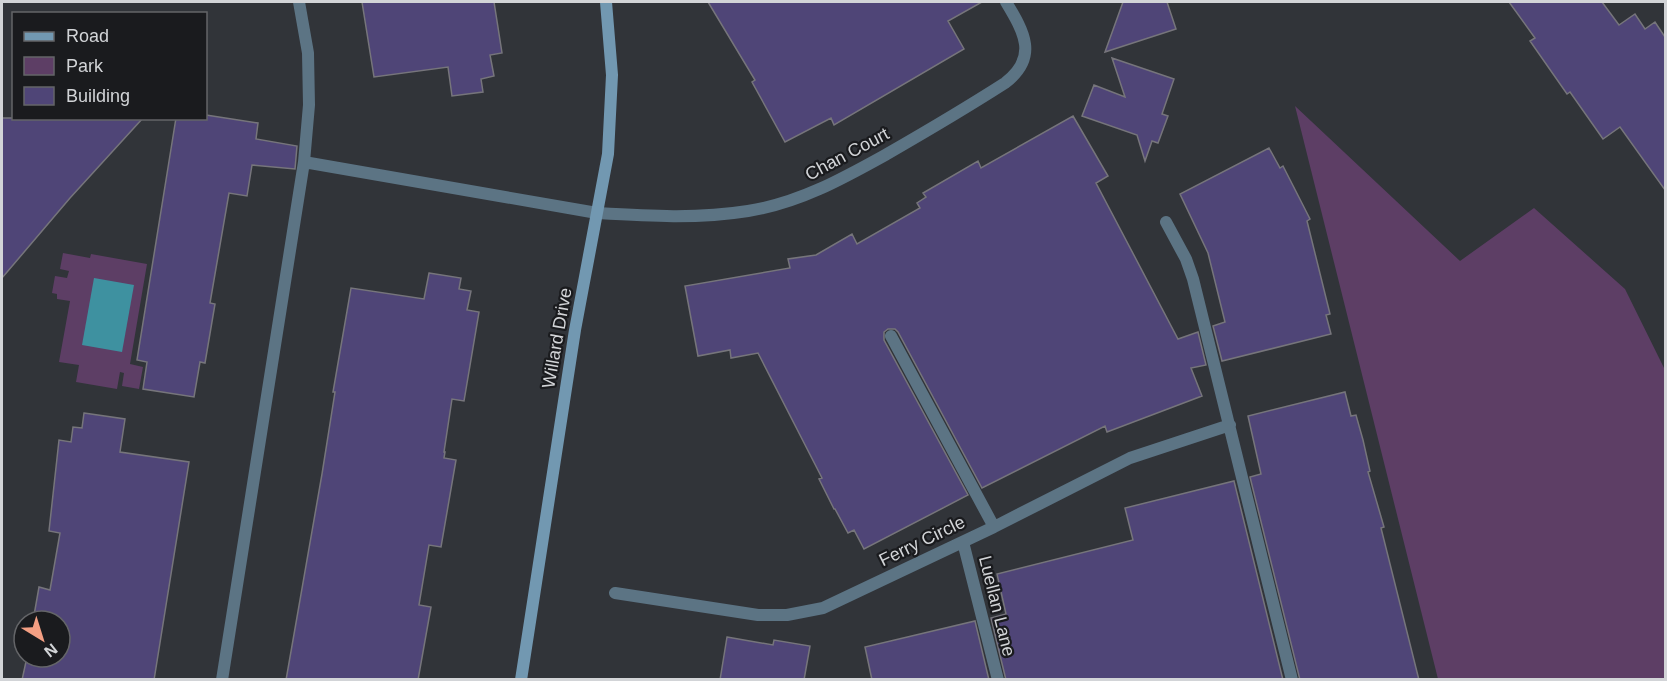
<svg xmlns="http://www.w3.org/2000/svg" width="1667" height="681" font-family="Arial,sans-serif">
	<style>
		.green { fill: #5d3e65 }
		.water { fill: #3e91a0 }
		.building { fill: #4f4577; stroke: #76757b; stroke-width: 1.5 }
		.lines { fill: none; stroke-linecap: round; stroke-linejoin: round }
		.lane { stroke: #5c7484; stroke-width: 12 }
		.street { stroke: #5c7484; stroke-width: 12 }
		.secondary { stroke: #7298b1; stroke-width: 12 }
		.labels { text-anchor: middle; stroke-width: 4.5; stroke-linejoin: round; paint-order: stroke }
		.street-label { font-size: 18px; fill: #d2d4d7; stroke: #1a1b1e }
	</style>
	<rect width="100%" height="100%" fill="#313439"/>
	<path class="green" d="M1295,106L1460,261L1534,208L1625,289L1665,370V679H1438Z
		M63,253L90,258L91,254L147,264L130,364L143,367L139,389L122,386L124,373L120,372L117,389L76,382L79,365L59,362L70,301L57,299V294L52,293L55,276L67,278L69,271L60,269Z"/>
	<path class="water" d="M94,278L134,285L122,352L82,345Z"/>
	<path class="building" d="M362,2H494L502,53L490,55L494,76L481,79L483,92L452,96L448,67L374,77Z
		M708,2H982L948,21L964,49L834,125L831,118L785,142L752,82L755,80Z
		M1123,2H1167L1176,29L1105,52Z
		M1509,2H1602L1619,25L1635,14L1645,29L1655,22L1665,37V190L1620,127L1603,139L1570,92L1567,94L1530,41L1535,38Z
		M1112,58L1174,79L1162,114L1168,116L1158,143L1152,141L1145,161L1137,135L1082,116L1094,85L1125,97Z
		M206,115L258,123L256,139L297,146L295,169L252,165L247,196L229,193L210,303L215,304L205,363L200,362L194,397L143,389L147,362L137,360L176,118H206Z
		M1073,116L1108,176L1096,183L1178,339L1198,332L1206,365L1191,368L1202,396L1107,432L1105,426L982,488L898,332L895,329H888L884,332V340L968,495L864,549L854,530L848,533L835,509H834L819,479L822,478L758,353L731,358L730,350L698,356L685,286L790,268L788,259L816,255L852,234L857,244L920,208L917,203L926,197L923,193L978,161L981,168Z
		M2,118H143L70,198L2,278Z
		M1269,148L1280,168L1283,166L1310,219L1307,221L1330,314L1326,315L1331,334L1222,361L1213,326L1225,322L1208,253L1180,194Z
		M429,273L461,278L459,289L471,291L467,310L479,312L464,401L452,399L444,452H445L444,458L456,460L441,547L429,545L419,605L431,607L418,680H286L322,474L335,392H333L351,288L424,299Z
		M1345,392L1351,416L1356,415L1363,440L1370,471L1368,472L1384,527L1381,528L1419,680H1300L1250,477L1261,474L1248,416Z
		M84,413L125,419L120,452L189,462L154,680H22L27,657H60V621H33L39,587L50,590L60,533L49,531L59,440L71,442L73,427L82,428Z
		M1234,481L1283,680H1006L991,618L1006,614L997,574L1133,540L1125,508Z
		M975,621L989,680H872L865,647Z
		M727,637L773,645L774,640L810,646L804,680H720Z"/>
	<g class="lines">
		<path class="lane" d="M304,162L597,213
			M1166,222L1186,259L1193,279L1292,680
			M891,336L994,527
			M963,542L998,680
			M615,593L758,615H787L823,608L994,527L1130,458L1230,425
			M222,680L304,162L309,105L308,53L299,2"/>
		<path class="street" d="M597,213C648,216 698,219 748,211C799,203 842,179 887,154C927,131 966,108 1005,83C1039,57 1024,32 1006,2"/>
		<path class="secondary" d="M521,680L575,330L608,154L612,75L606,2"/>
	</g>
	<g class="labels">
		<g class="street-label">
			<text transform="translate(847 154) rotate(-28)" y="6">Chan Court</text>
			<text transform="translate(557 338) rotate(-80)" y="6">Willard Drive</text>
			<text transform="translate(922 541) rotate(-26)" y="6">Ferry Circle</text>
			<text transform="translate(997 606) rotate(76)" y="6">Luellan Lane</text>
		</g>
	</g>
	<rect width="1667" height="681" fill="none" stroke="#d2d4d7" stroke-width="6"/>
	<rect x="12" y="12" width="195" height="108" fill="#1a1b1e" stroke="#646568" stroke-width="1.5"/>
	<rect x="24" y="32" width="30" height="9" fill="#7298b1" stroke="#646568" stroke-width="1.5"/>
	<text x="66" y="42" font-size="18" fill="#d2d4d7">Road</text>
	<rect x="24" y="57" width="30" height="18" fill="#5d3e65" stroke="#646568" stroke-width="1.5"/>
	<text x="66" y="72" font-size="18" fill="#d2d4d7">Park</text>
	<rect x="24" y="87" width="30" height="18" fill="#4f4577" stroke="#646568" stroke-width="1.5"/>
	<text x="66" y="102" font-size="18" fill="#d2d4d7">Building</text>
	<g transform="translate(42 639) rotate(142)"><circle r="28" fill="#1a1b1e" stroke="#646568" stroke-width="1.5"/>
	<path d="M0-4.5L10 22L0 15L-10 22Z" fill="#f39f83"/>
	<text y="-9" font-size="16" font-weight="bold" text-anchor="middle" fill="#d2d4d7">N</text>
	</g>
</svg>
